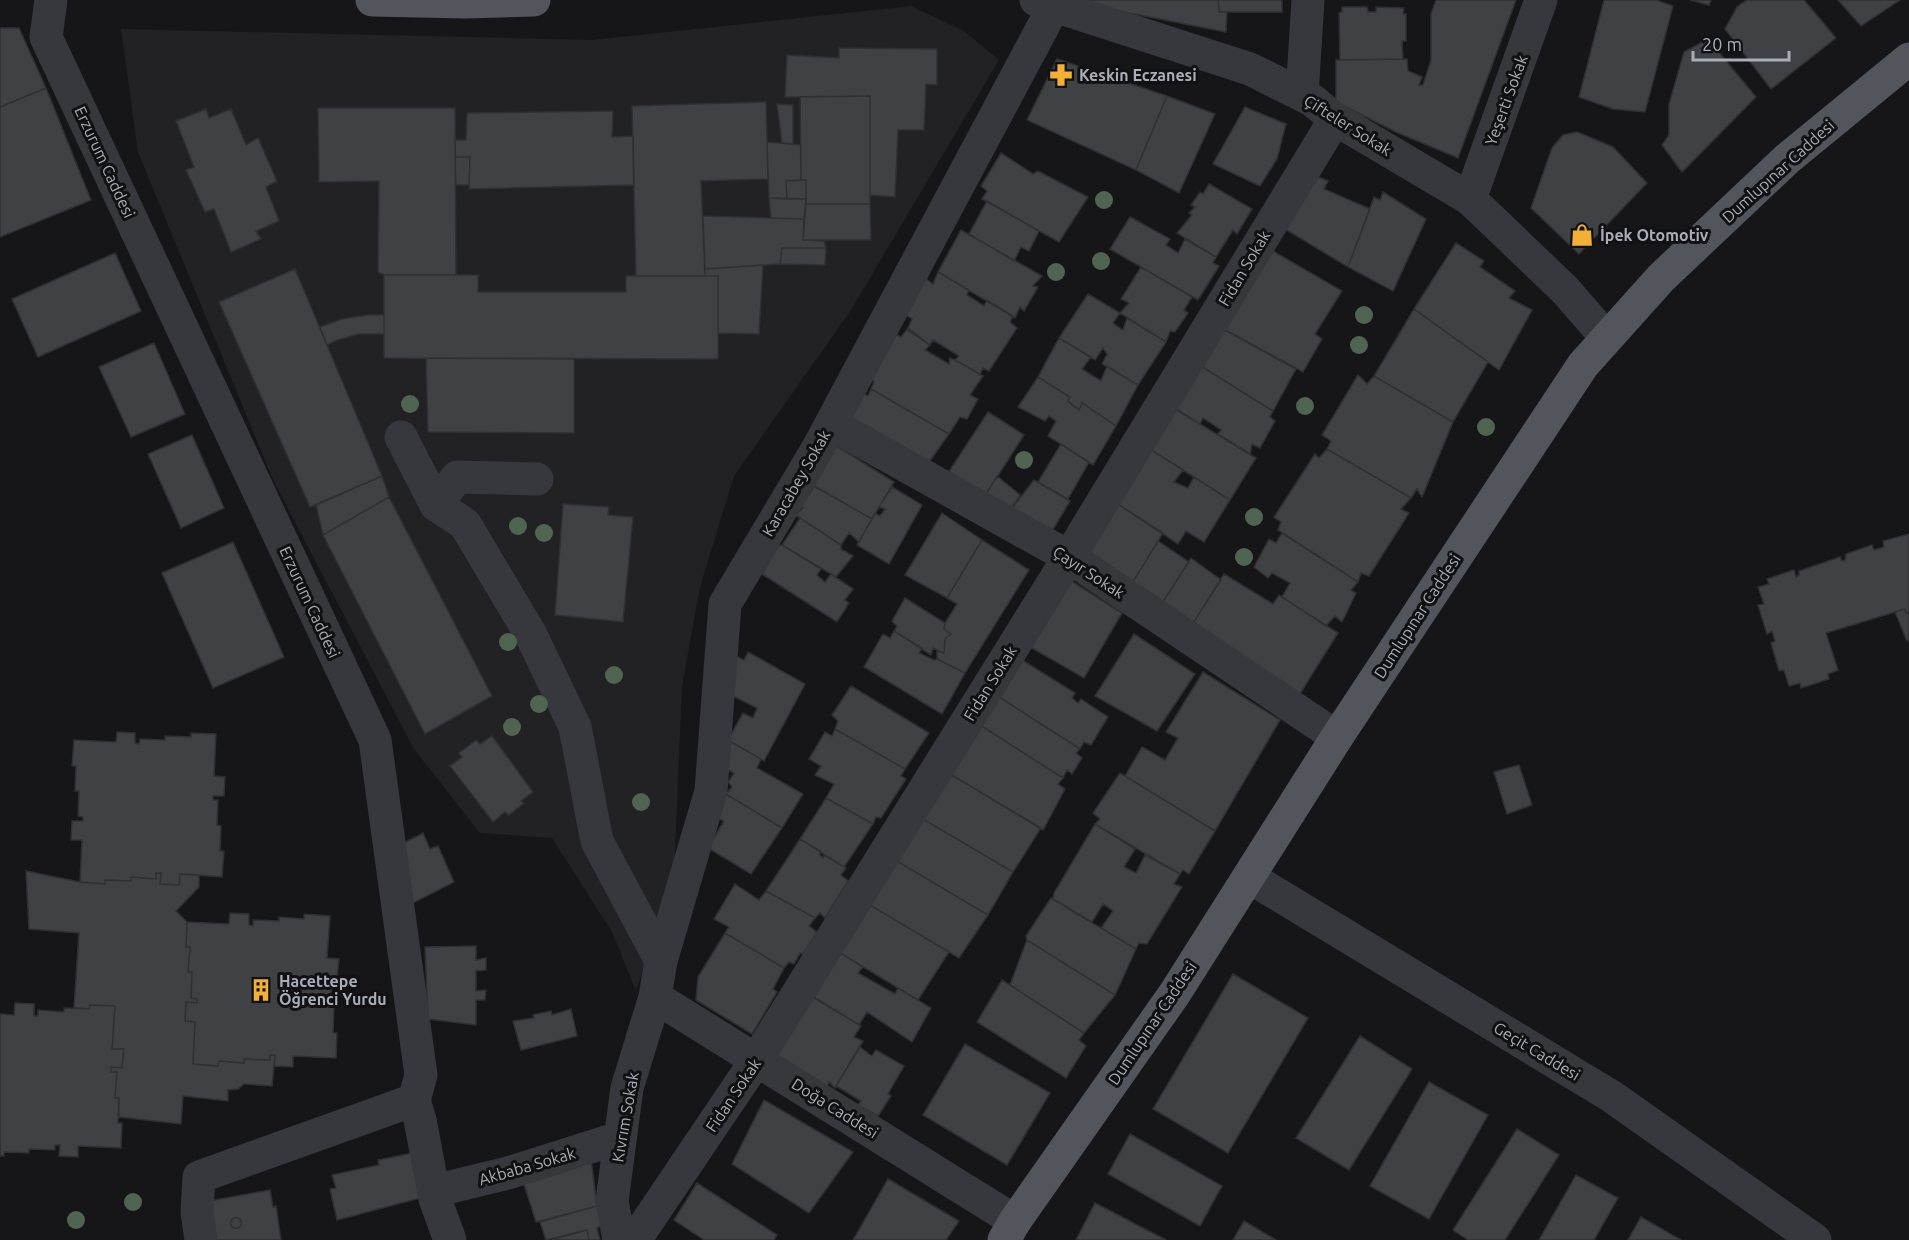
<svg xmlns="http://www.w3.org/2000/svg" width="1909" height="1240" font-family="Ubuntu,sans-serif">
	<style>
		.built { fill: #222225 }
		.building { fill: #404145; stroke: #303034; stroke-width: 1.5 }
		.lines { fill: none; stroke-linecap: round; stroke-linejoin: round }
		.minor { stroke: #37383d; stroke-width: 33 }
		.major { stroke: #53555c; stroke-width: 33 }
		.tree { fill: #506452 }
		.labels { text-anchor: middle; stroke-width: 6; stroke-linejoin: round; paint-order: stroke }
		.poi-label { font-size: 16px; font-weight: bold; fill: #a8adb8; stroke: #111113; text-anchor: start }
		.street-label { font-size: 16px; fill: #a8adb8; stroke: #111113 }
	</style>
	<rect width="100%" height="100%" fill="#161618"/>
	<path class="built" d="M911,6L964,31L999,60L851,310L734,476L700,587L682,686L674,875L636,991L612,932L552,838L480,833L414,749L273,480L138,152L121,29L592,40Z"/>
	<path class="building" d="M1083,0H1218L1219,12H1227L1226,32L1083,4Z
		M1218,0H1282V12H1219Z
		M1436,0H1516L1458,158L1396,132L1336,102V60L1407,59L1408,71L1422,77L1419,85H1423L1431,60V14Z
		M1604,0H1656L1673,6L1645,112L1613,109L1579,97Z
		M1690,0H1711L1709,5Z
		M1747,0H1804L1836,38L1771,89L1725,29L1737,7Z
		M1838,0H1900L1861,26Z
		M1342,7H1367L1368,12H1376V7L1404,8L1403,14H1406V41H1402L1403,59L1340,60L1339,13L1342,12Z
		M0,28H19L46,88L0,107Z
		M1708,39L1756,97L1682,172L1662,145L1669,135V104L1684,52Z
		M839,48L937,49V85L926,84L924,130H898L895,197L870,195V96L785,97L787,55L839,58Z
		M1057,59L1167,96L1136,170L1027,120Z
		M46,88L91,200L0,237V107Z
		M870,96V204H806V180H801L800,97Z
		M1167,96L1215,114L1179,193L1136,170Z
		M766,102L768,179L701,181L705,276H636L632,106Z
		M777,104L793,105V144L782,143Z
		M1245,107L1286,124L1277,159L1260,186L1213,164Z
		M318,108H455L456,275H384L378,272L379,181L319,182Z
		M206,109L209,118L231,109L246,145L258,138L277,181L266,187L279,221L256,231L261,239L231,252L214,209L205,212L186,170L194,167L176,121Z
		M613,111L612,137L633,136L634,185L469,189L470,157H455V140H466L467,113Z
		M1577,132L1613,147L1647,183L1579,254L1531,208L1552,148L1563,135Z
		M767,142L801,145V180L786,181L787,199L769,198Z
		M1001,153L1033,174L1038,171L1088,197L1059,242L982,199L987,191L981,186Z
		M455,157H470L469,185H456Z
		M1311,174L1328,181L1324,189L1370,209L1348,267L1280,226Z
		M806,180V199H787L786,181Z
		M1209,184L1252,209L1237,234L1233,230L1216,257L1177,233L1192,215L1189,213L1195,207L1191,205L1200,192L1203,194Z
		M1383,192L1426,219L1393,291L1348,267L1374,197L1380,200Z
		M769,198L806,199L804,219L771,218Z
		M987,201L1039,231L1029,251L1021,247L1014,261L969,234Z
		M806,204H870L871,240H803Z
		M703,216L804,219L803,240L824,241L826,248H782L780,264L705,269Z
		M1130,217L1170,239L1166,245L1178,253L1185,239L1216,257L1213,263L1219,266L1198,300L1110,249Z
		M961,230L1042,276L1033,286L1038,287L1024,311L1020,307L1015,318L938,272Z
		M1456,243L1484,261L1480,267L1515,291L1509,298L1532,310L1499,370L1414,309Z
		M1266,247L1342,291L1315,334L1322,339L1303,372L1218,326Z
		M782,248H826L825,265L780,264Z
		M115,253L141,311L38,357L12,299Z
		M763,265L759,334L718,333V276H705V269Z
		M1141,267L1192,297L1184,310L1188,313L1175,332L1170,331L1166,342L1120,313L1129,303L1121,299Z
		M295,269L382,476L310,507L219,302Z
		M938,272L969,290L967,295L984,306L987,300L1013,316L1010,322L1017,328L989,371L983,368L980,374L955,360L959,356L933,340L930,345L907,330L912,319L905,314L925,278L933,284Z
		M384,275H478V292H626V276H718V359L384,358Z
		M1088,294L1120,313L1113,323L1123,330L1127,318L1166,342L1138,385L1102,364L1107,354L1103,348L1095,360L1059,338Z
		M1414,309L1488,362L1453,422L1374,376Z
		M369,315H384V334H359L337,340L327,345L320,327L342,319Z
		M908,328L930,345L925,350L949,364L950,358L955,360L983,376L970,395L978,399L967,419L960,417L949,434L871,389L874,382L869,376L895,334L901,337Z
		M1221,328L1296,369L1273,411L1196,363Z
		M1059,338L1091,357L1082,369L1101,381L1107,366L1138,385L1116,426L1082,403L1079,410L1068,401L1070,397L1038,377Z
		M154,343L185,414L131,437L99,367Z
		M426,358L574,359V433L428,432Z
		M1196,363L1273,411L1270,417L1275,421L1260,448L1252,444L1250,454L1218,434L1221,430L1203,418L1200,424L1170,405Z
		M1358,375L1367,384L1374,376L1453,422L1422,497L1417,489L1411,498L1327,449L1331,441L1322,435Z
		M1038,377L1070,397L1068,401L1079,410L1082,403L1116,426L1093,465L1048,436L1056,421L1049,416L1045,421L1018,407Z
		M871,389L949,434L925,468L847,419L862,392L868,396Z
		M1172,407L1256,458L1230,500L1148,448Z
		M988,412L1024,435L983,499L946,476Z
		M192,435L224,508L181,528L148,454Z
		M1061,444L1089,462L1068,499L1038,482Z
		M835,445L894,482L872,519L811,484Z
		M1148,448L1183,470L1174,482L1188,488L1194,477L1230,500L1204,542L1186,531L1178,544L1110,499Z
		M1327,449L1411,498L1401,509L1409,513L1369,576L1361,573L1358,582L1278,530L1281,522L1274,517L1315,454L1319,458Z
		M382,476L389,497L323,535L316,505Z
		M997,476L1020,495L1008,513L983,499Z
		M1034,480L1070,501L1048,538L1008,513Z
		M814,486L872,519L859,542L849,533L841,545L795,515L803,508L796,504L803,492L809,495Z
		M892,487L922,505L889,564L857,545L875,513L880,516L885,509L879,507Z
		M389,497L492,696L425,734L323,535Z
		M1113,501L1163,533L1128,590L1079,559Z
		M563,504L609,507L608,515L633,517L623,622L555,615Z
		M942,513L982,540L947,598L905,575Z
		M800,518L841,545V549L853,556L836,577L782,545Z
		M1282,533L1358,582L1351,590L1356,593L1342,622L1335,616L1326,626L1282,597L1290,583L1272,573L1268,578L1254,567L1269,539L1276,543Z
		M1909,534V612L1906,613L1905,609L1826,633L1838,670L1828,674L1829,679L1801,688L1800,683L1789,686L1784,670L1779,671L1771,643L1775,641L1772,631L1767,634L1758,605L1764,604L1758,587L1769,584L1767,579L1794,570L1796,577L1799,575V571L1840,557L1842,561L1845,560L1846,554L1872,545L1874,550L1884,547L1883,541Z
		M982,540L1029,570L965,673L937,659V651L944,653L945,639L951,634L944,629L945,623L957,604L947,598Z
		M1158,541L1189,562L1159,608L1128,590Z
		M233,542L284,657L213,688L162,573Z
		M782,545L821,569L817,575L825,582L831,574L853,589L845,600L849,603L837,622L762,574L778,546Z
		M1191,558L1221,580L1190,628L1159,608Z
		M1224,574L1273,604L1279,595L1338,633L1298,697L1190,628Z
		M1065,577L1122,613L1084,678L1025,644Z
		M905,598L945,623L944,629L951,634L945,639L944,653L933,648L931,655L894,631L897,626L892,621Z
		M1905,609L1906,613L1909,612V640L1907,641L1895,612Z
		M894,631L922,648L919,653L934,660L937,659L965,673L942,714L864,667L883,634L890,638Z
		M1134,634L1195,674L1157,731L1095,696Z
		M748,652L805,684L764,761L728,740L743,713L753,718L757,708L727,693L734,655L744,660Z
		M1014,655L1075,693L1072,698L1078,703L1081,699L1108,717L1091,745L1084,742L1080,749L996,695Z
		M1203,672L1280,720L1215,831L1125,776L1142,747L1165,760L1178,738L1166,732Z
		M851,686L929,733L905,769L835,729L838,721L832,715Z
		M996,695L1080,749L1076,753L1082,758L1072,774L1067,770L1063,778L980,725Z
		M980,725L1063,778L1058,784L1065,789L1043,830L948,773Z
		M835,729L905,769L901,776L906,779L881,818L876,817L873,824L826,798L834,784L815,775L821,766L809,759L825,732L832,736Z
		M117,732L135,733V743L139,744L140,739L165,740V736L191,737V733L216,734L214,776L225,777L224,796H213V800H218L217,825L221,826L220,851H224L222,877L180,874L179,885L160,884L161,873H156V879L131,877V881L105,880V884L80,882L82,840H71L72,821H83V817L78,816L79,791H75L76,766H72L74,740L116,742Z
		M492,736L533,792L521,801L524,803L509,815L505,812L493,822L450,766L462,757L459,753L476,740L480,744Z
		M728,740L761,759L757,768L803,794L782,828L726,794L732,787L728,782L734,773L718,765Z
		M1519,765L1532,805L1507,814L1494,772Z
		M1120,773L1215,831L1189,874L1183,870L1180,874L1095,824L1100,819L1093,813Z
		M950,774L1041,828L1013,872L916,815Z
		M726,794L782,828L751,874L708,848L724,821L717,818Z
		M826,798L873,824L844,867L800,839Z
		M916,815L1013,872L988,915L890,857Z
		M1095,824L1135,849L1124,867L1136,873L1145,855L1180,874L1174,884L1182,887L1147,944L1139,943L1136,949L1101,928L1113,911L1103,904L1092,922L1053,899L1054,893Z
		M423,833L430,849L438,846L454,882L413,903L396,847Z
		M800,839L820,851V855L823,858L824,855L846,868L841,875L848,881L825,918L820,913L815,918L766,891Z
		M890,857L988,915L959,958L865,902Z
		M26,871L80,882L105,884V880L131,881V877L156,879V873H161L160,884L179,885L180,874L199,875V887L176,911L187,922L186,947H190L188,972H192L191,998L197,999V1003L186,1002L185,1021L195,1022L193,1064L218,1066L219,1061L244,1063V1059L270,1060V1055H275L272,1086L244,1084L238,1089L228,1090V1101L183,1096L181,1124L119,1117V1098H115L117,1072H111V1067L122,1068L124,1049H112L115,1006L90,1005L89,1009L74,1008L79,933L29,929Z
		M735,884L759,900L766,891L815,918L809,926L817,932L803,954L800,953L794,964L789,962L784,968L725,933L729,927L714,919Z
		M1051,898L1136,949L1115,995L1027,940L1026,936Z
		M865,902L949,952L918,1000L835,950Z
		M230,913L249,914V925L253,926V920L279,921V917L304,919V914L330,916L327,958L339,959L337,978L326,977V982H332L330,1007H334L333,1033H337L336,1058L293,1056V1067L274,1066L275,1055H270V1060L244,1059V1063L219,1061L218,1066L193,1064L195,1022L185,1021L186,1002L197,1003V999L191,998L192,972H188L190,947H186L187,922L229,924Z
		M725,933L784,968L773,989L777,992L752,1034L696,1000L698,977Z
		M1027,940L1115,995L1084,1033L1010,985Z
		M476,946V960L486,958V970L476,971V991L486,990L485,1000H476V1025L428,1019L425,947Z
		M839,952L863,967L858,973L895,994L898,988L931,1008L912,1042L867,1012L859,1025L814,998Z
		M1233,974L1308,1018L1228,1153L1153,1109Z
		M1002,980L1084,1033L1079,1040L1086,1046L1066,1078L977,1022Z
		M812,996L861,1026L854,1037L863,1041L835,1088L829,1082L826,1087L768,1051Z
		M15,1003L34,1004V1016H38V1010L64,1012V1008L89,1009L90,1005L115,1006L112,1049H124L122,1068L111,1067V1072H117L115,1098H119L118,1123H122L121,1148L78,1146V1157L59,1156L60,1145H55V1150L29,1149V1153L4,1152V1156H0V1014L14,1015Z
		M571,1009L577,1036L521,1050L513,1021L534,1018L533,1015L551,1011L552,1015Z
		M1360,1036L1412,1069L1349,1170L1296,1138Z
		M965,1044L1050,1093L1007,1165L923,1115Z
		M860,1047L872,1056L876,1050L904,1066L888,1094L891,1096L878,1116L858,1105L861,1101L836,1086Z
		M1429,1082L1488,1115L1429,1219L1370,1186Z
		M764,1100L853,1152L809,1213L732,1164Z
		M1517,1129L1559,1155L1505,1240H1468L1453,1230Z
		M1130,1134L1222,1186L1200,1226L1108,1174Z
		M413,1153L424,1197L337,1220L330,1189L336,1188L332,1175L379,1165L378,1160Z
		M591,1159L597,1206L536,1222L522,1178Z
		M1576,1175L1618,1198L1594,1240H1539Z
		M888,1179L959,1221L946,1240H853Z
		M697,1183L777,1235L774,1240H704L674,1220Z
		M270,1190L273,1207L276,1206L281,1240H213L209,1201Z
		M1095,1203L1166,1240H1076Z
		M597,1206L602,1225L597,1228L600,1240H589L587,1230L546,1240L540,1222Z
		M1641,1217L1681,1240H1628Z
		M230.5 1223a5.5 5.5 0 1 1 11 0a5.5 5.5 0 1 1-11 0Z
		M1244,1221L1276,1240H1233Z
		M587,1230L589,1240H552Z"/>
	<g class="lines">
		<path class="minor" d="M51,0L46,37L375,740L421,1075L414,1100L420,1120L435,1199L450,1240
			M1036,0L1250,69L1312,100L1335,119L1470,199L1565,290L1606,337
			M1302,95L1308,0
			M1470,199L1541,0
			M831,424L1069,557L1337,737
			M401,437L436,505L465,524L531,635L575,727L597,841L661,961
			M436,505L457,477L537,479
			M1249,877L1611,1096L1815,1240
			M655,997L1015,1221
			M434,1191L508,1173L619,1138
			M201,1240L197,1212L199,1177L414,1100
			M619,1240L612,1201L627,1088L655,997L661,961L711,791L725,604L818,448L1054,6
			M635,1240L757,1059L1069,557L1335,119"/>
		<path class="major" d="M372,0L465,2L534,0
			M1004,1240L1015,1221L1175,993L1337,737L1583,365L1661,278L1787,159L1909,59"/>
	</g>
	<g class="tree">
		<circle cx="1104" cy="200" r="9"/>
		<circle cx="1101" cy="261" r="9"/>
		<circle cx="1056" cy="272" r="9"/>
		<circle cx="1364" cy="315" r="9"/>
		<circle cx="1359" cy="345" r="9"/>
		<circle cx="410" cy="404" r="9"/>
		<circle cx="1305" cy="406" r="9"/>
		<circle cx="1486" cy="427" r="9"/>
		<circle cx="1024" cy="460" r="9"/>
		<circle cx="1254" cy="517" r="9"/>
		<circle cx="518" cy="526" r="9"/>
		<circle cx="544" cy="533" r="9"/>
		<circle cx="1244" cy="557" r="9"/>
		<circle cx="508" cy="642" r="9"/>
		<circle cx="614" cy="675" r="9"/>
		<circle cx="539" cy="704" r="9"/>
		<circle cx="512" cy="727" r="9"/>
		<circle cx="641" cy="802" r="9"/>
		<circle cx="133" cy="1202" r="9"/>
		<circle cx="76" cy="1220" r="9"/>
	</g>
	<defs>
		<g id="pharmacy-bare" transform="scale(1.8)"><path d="M-2-6h4v4h4v4h-4v4h-4v-4h-4v-4h4Z" fill="#f2b134" stroke="#111113" stroke-width="2.5" paint-order="stroke"/></g>
		<g id="shop-bare" transform="scale(1.8)"><path d="M-5-2.5h2.3a2.7 3.5 0 0 1 5.4 0H5L5.5 6h-11ZM-1.5-2.5h3a1.5 2.3 0 0 0-3 0Z" fill="#f2b134" stroke="#111113" stroke-width="2.5" paint-order="stroke"/></g>
		<g id="building-bare" transform="scale(1.8)"><path d="M-4-6H4V6H1V3H-1V6H-4ZM-2.5-4.3h1.7v1.8h-1.7ZM.8-4.3h1.7v1.8H.8ZM-2.5-1h1.7V.8h-1.7ZM.8-1h1.7V.8H.8Z" fill="#f2b134" stroke="#111113" stroke-width="2.5" paint-order="stroke"/></g>
	</defs>
	<g fill-rule="evenodd">
		<use href="#pharmacy-bare" x="1061" y="75"/>
		<use href="#shop-bare" x="1582" y="235"/>
		<use href="#building-bare" x="261" y="990"/>
	</g>
	<g class="labels">
		<g class="poi-label">
			<text x="1079" y="81">Keskin Eczanesi</text>
			<text x="1600" y="241">İpek Otomotiv</text>
			<text x="279" y="987">Hacettepe<tspan x="279" dy="18">Öğrenci Yurdu</tspan></text>
		</g>
		<g class="street-label">
			<text transform="translate(1506 100) rotate(-70)" y="6">Yeşerti Sokak</text>
			<text transform="translate(1348 125) rotate(32)" y="6">Çifteler Sokak</text>
			<text transform="translate(105 162) rotate(65)" y="6">Erzurum Caddesi</text>
			<text transform="translate(1778 171) rotate(-42)" y="6">Dumlupınar Caddesi</text>
			<text transform="translate(1244 268) rotate(-59)" y="6">Fidan Sokak</text>
			<text transform="translate(796 483) rotate(-60)" y="6">Karacabey Sokak</text>
			<text transform="translate(1089 572) rotate(33)" y="6">Çayır Sokak</text>
			<text transform="translate(310 602) rotate(65)" y="6">Erzurum Caddesi</text>
			<text transform="translate(1417 616) rotate(-57)" y="6">Dumlupınar Caddesi</text>
			<text transform="translate(990 683) rotate(-58)" y="6">Fidan Sokak</text>
			<text transform="translate(1152 1023) rotate(-56)" y="6">Dumlupınar Caddesi</text>
			<text transform="translate(1537 1051) rotate(31)" y="6">Geçit Caddesi</text>
			<text transform="translate(733 1095) rotate(-56)" y="6">Fidan Sokak</text>
			<text transform="translate(835 1108) rotate(32)" y="6">Doğa Caddesi</text>
			<text transform="translate(625 1117) rotate(-80)" y="6">Kıvrım Sokak</text>
			<text transform="translate(527 1166) rotate(-16)" y="6">Akbaba Sokak</text>
		</g>
	</g>
	<path d="M1693 51v9h96v-9" fill="none" stroke="#a8adb8" stroke-width="3"/>
	<text x="1702" y="51" font-size="18" fill="#a8adb8" stroke="#111113" stroke-width="4.5" paint-order="stroke">20 m</text>
</svg>
